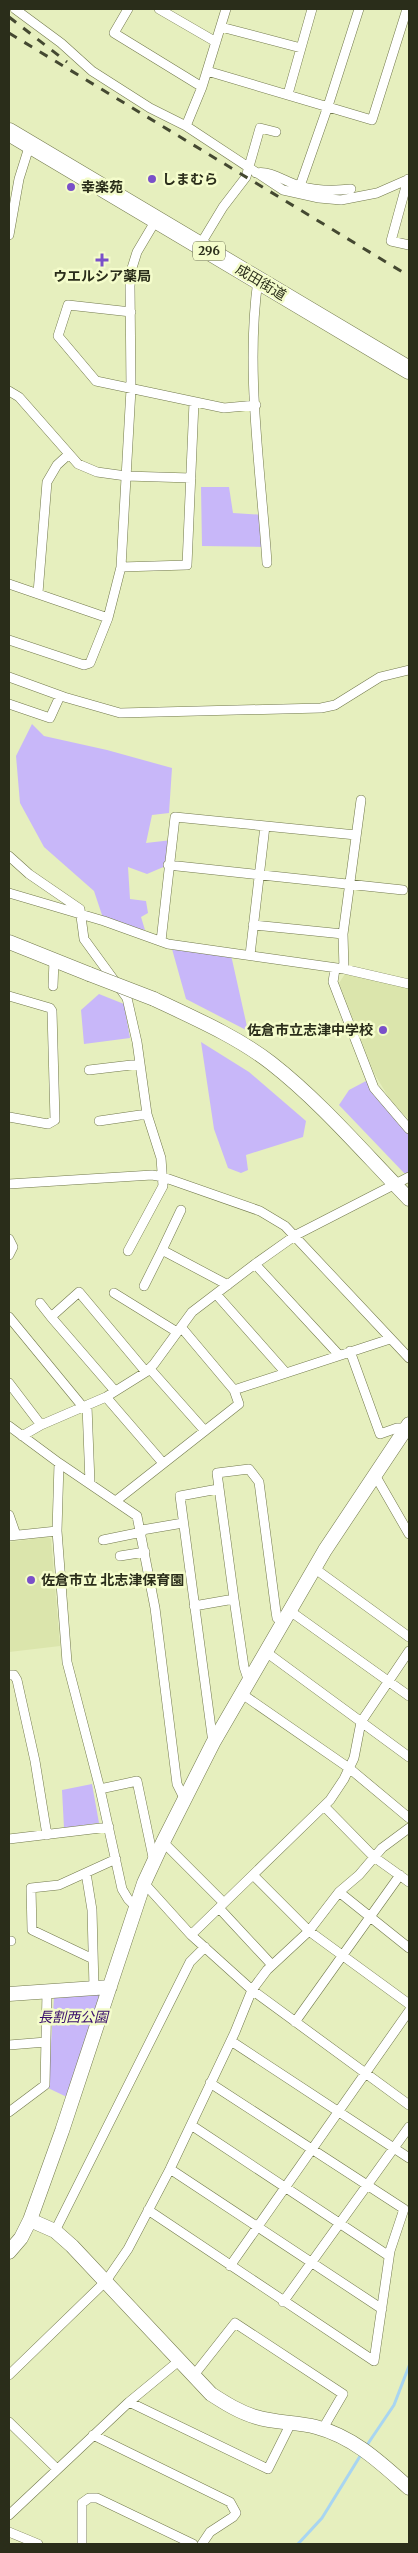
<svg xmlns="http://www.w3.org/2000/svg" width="418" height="2553" font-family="Merriweather,'Noto Sans JP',serif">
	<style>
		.built { fill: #dbe5ac }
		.green { fill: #c8b7f9 }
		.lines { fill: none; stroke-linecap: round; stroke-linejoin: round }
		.stream { stroke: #a8d5f1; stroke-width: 3 }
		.street-casing { stroke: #72794c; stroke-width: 10 }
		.secondary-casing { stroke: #72794c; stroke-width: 15 }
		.highway-casing { stroke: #72794c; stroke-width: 19 }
		.street { stroke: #fff; stroke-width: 9 }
		.secondary { stroke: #fff; stroke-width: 14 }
		.highway { stroke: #fff; stroke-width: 18 }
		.rail { stroke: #444831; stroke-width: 3; stroke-dasharray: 9 9; stroke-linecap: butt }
		.secondary-bridge-casing { stroke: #72794c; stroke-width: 15; stroke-linecap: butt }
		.secondary-bridge { stroke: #fff; stroke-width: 14 }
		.poi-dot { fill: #7a50c9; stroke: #f4fccb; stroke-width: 2 }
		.labels { text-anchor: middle; stroke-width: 5; stroke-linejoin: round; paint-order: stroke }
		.shield { fill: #f4fccb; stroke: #676b4f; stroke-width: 1 }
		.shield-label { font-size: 12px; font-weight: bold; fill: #2a2d1a }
		.poi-label { font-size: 14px; font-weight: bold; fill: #2a2d1a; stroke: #f4fccb; text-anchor: start }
		.street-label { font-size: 14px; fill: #2a2d1a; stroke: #f4fccb }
		.park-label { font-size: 14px; font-style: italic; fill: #370c6c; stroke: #f4fccb }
	</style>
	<rect width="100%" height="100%" fill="#e6efbe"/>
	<path class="built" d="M345,974L409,987V1120L389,1098L374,1073L339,983Z
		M48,1537L51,1539L60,1646L9,1652V1542Z"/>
	<path class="green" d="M201,487H229L233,513L264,515L266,547L202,546Z
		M32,724L44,736L107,750L172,768L169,813L152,815L146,843L172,840L168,865L147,874L128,867L130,899L146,901L148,913L141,917L145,930L104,921L94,891L44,847L20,803L16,756Z
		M172,949L231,955L248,1031L186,999Z
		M99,994L124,1004L130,1038L84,1044L81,1010Z
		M201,1042L249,1072L306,1121L303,1137L246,1155L248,1170L241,1173L228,1168L214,1129Z
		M366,1081L409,1133L408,1174L404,1173L339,1105L349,1090Z
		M92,1784L99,1823L64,1828L62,1790Z
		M104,1991L69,2098L48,2088L54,1998Z"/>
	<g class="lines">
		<path class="stream" d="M365,2448L394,2405L409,2366
			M298,2544L322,2518L362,2453"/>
		<g class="street-casing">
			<path id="street" d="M15,9L61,43L92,71L150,108L186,126L283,190L319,198L341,200L377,193L409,179
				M128,9L114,33L202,87
				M159,9L216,42
				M221,27L301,48
				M207,71L372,120L407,9
				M288,94L312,9
				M186,126L202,87L226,9
				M256,173C271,170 285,182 300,186C317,191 334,191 351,189
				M408,179L391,241L409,245
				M300,186L328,106L359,9
				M9,235L19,179L30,144
				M200,245L223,207L246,177L260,128L276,132
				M258,280C245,371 261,471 267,563
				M131,312L68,305L58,336L96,381L224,408L256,405
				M9,391L19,397L78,464L97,472L126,476L191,478
				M121,567L187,565L194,402
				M9,584L108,618
				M38,593L47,482L57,465L69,454
				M9,640L84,665L90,663L108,618L121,567L131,389L130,286L132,268L137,252L156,220
				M9,677L64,697L120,713L321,708L335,705L380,677L409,670
				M9,704L50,718L60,696
				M9,856L29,874L80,909L84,939L127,998L137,1042L147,1114L161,1158L163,1186L128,1251
				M168,865L403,890
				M9,893L104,921L168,944L344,969L409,984
				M253,925L343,934
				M161,941L175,817L356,835
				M250,955L265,826
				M335,969L333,982L374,1088L409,1129
				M344,969L343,934L361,800
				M53,986L54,960
				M9,996L50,1008L52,1011L55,1120L48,1124L9,1117
				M89,1070L140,1064
				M99,1121L147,1114
				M9,1184L152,1175L163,1177L260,1211L285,1226L409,1358
				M9,1239L13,1247L9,1255
				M162,1250L181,1210
				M255,1264L339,1355
				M144,1286L162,1250L228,1285
				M114,1293L177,1332
				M216,1294L286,1373
				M40,1303L51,1317
				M9,1317L83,1407
				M350,1351L380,1434L397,1428H406
				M150,1369L205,1431
				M9,1383L41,1425
				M234,1390L390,1339
				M115,1391L51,1317L79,1292L146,1372
				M106,1397L163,1463
				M87,1406L90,1483
				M9,1426L59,1463L137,1516L155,1608L177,1784L185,1800
				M22,1436L41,1425L106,1397L146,1372L154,1364L192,1312L255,1264L296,1235L409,1177
				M59,1463L57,1531L67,1662L100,1789L122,1889L128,1899L136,1907
				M375,1475L409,1534
				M117,1500L239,1404L234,1390L181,1327
				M9,1515L16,1535
				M142,1530L183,1523
				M9,1536L57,1531
				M103,1540L142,1532
				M120,1556L145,1552
				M314,1568L409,1637
				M194,1606L234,1599
				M290,1611L409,1696
				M266,1652L409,1757
				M9,1675H14L17,1680L35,1761L47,1835
				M249,1682L244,1667L234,1599L217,1473L249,1469L259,1482L276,1612L277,1618L283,1623
				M242,1694L349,1768L409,1818
				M213,1743L180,1496L218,1489
				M100,1789L137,1781L154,1862
				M324,1806L374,1857L409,1882
				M9,1839L109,1827
				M163,1842L224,1903
				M86,1873L92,1910L94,1988
				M253,1875L309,1931L409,2004
				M144,1883L191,1935L252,1990L409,2105
				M339,1892L409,1948
				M219,1908L272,1965
				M191,1935L330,1800L344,1779L354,1758L361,1722L409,1651
				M9,1941H11
				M93,1959L32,1930L31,1888L59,1885L116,1859
				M295,2022L400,1875
				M231,2041L409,2158
				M9,2045L46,2042
				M9,2112L45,2085L47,1992
				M191,2125L389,2256
				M170,2169L382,2309
				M148,2210L374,2361L390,2251L404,2209L210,2083
				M55,2231L190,1962L205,1947
				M230,2266L409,2011
				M283,2302L409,2127
				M9,2375L106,2281L128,2249L170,2169L235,2032L252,1990L267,1970L309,1931L339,1892L359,1875L382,1848L409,1828
				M194,2375L235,2323L343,2394L322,2430
				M129,2402L268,2469L291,2423
				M9,2422L57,2469
				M93,2435L230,2502L236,2513L233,2517L210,2532L202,2544
				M9,2515L129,2402L180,2360
				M9,2532L38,2544
				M82,2544V2503L89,2498H97L193,2544"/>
		</g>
		<g class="secondary-casing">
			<path id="secondary" d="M9,942L89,974
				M154,999C194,1018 236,1036 271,1063C321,1102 364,1153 409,1199
				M9,1994L110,1987
				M30,2220L55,2231L72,2246L211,2394C225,2403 239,2412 256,2417C275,2423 297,2422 316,2427C354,2437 381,2463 409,2488
				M9,2252L21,2238L30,2220L62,2131L144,1883L163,1842L213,1743L325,1550L409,1424"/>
		</g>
		<g class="highway-casing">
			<path id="highway" d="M9,132L409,370"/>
		</g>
		<use href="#street" class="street"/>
		<use href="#secondary" class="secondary"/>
		<use href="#highway" class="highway"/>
		<path class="rail" d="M9,17L67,62
			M9,33L409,276"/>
		<g class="secondary-bridge-casing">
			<path id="secondary-bridge" d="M89,974L154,999"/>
		</g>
		<use href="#secondary-bridge" class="secondary-bridge"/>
	</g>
	<g class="poi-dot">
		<circle cx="152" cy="179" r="5"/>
		<circle cx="71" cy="187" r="5"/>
		<path d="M99.5 252.5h5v5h5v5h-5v5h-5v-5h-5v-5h5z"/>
		<circle cx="383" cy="1030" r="5"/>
		<circle cx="31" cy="1580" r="5"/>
	</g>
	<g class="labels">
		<rect class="shield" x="193" y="241.5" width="32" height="19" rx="4"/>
		<g class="shield-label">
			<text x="209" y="255">296</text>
		</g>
		<g class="poi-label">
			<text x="162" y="184">しまむら</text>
			<text x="81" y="192">幸楽苑</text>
			<text x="102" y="281" text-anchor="middle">ウエルシア薬局</text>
			<text x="373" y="1035" text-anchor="end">佐倉市立志津中学校</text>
			<text x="41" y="1585">佐倉市立 北志津保育園</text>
		</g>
		<g class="street-label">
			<text transform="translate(261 282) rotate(31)" y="5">成田街道</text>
		</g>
		<g class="park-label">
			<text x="73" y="2022">長割西公園</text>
		</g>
	</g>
	<rect width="418" height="2553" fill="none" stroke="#2a2d1a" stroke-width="20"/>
</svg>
